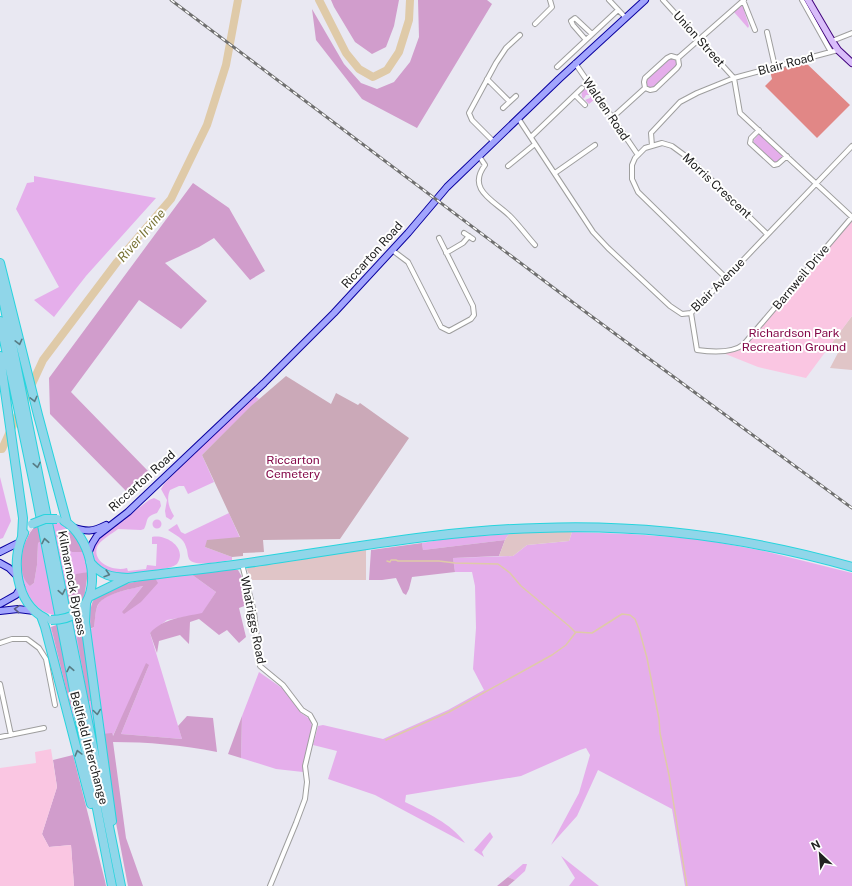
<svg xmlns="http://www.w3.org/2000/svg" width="852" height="886" font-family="'Public Sans',sans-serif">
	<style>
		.grass { fill: #e5aeeb }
		.forest { fill: #d19dcc }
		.wetland { fill: #e0c5c7 }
		.cemetery { fill: #cba9b8 }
		.park { fill: #fac6e2 }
		.pitch { fill: #e18786 }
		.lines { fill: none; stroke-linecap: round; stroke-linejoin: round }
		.stream { stroke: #dfcaa8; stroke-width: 1.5 }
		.river { stroke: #dfcaa8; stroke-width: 8 }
		.street-casing { stroke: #9e9e9e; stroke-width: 6 }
		.secondary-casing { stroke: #41047d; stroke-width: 8 }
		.primary-casing { stroke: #0a009f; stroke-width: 8 }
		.highway-casing { stroke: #27d4dd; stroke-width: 10 }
		.street { stroke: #fff; stroke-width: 4 }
		.secondary { stroke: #d9bdfa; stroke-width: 6 }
		.primary { stroke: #a2a5fd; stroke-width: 6 }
		.highway { stroke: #90d6e9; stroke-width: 8 }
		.rail-casing { stroke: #6f6f6f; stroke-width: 3 }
		.rail { stroke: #fff; stroke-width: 1.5; stroke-dasharray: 4.5; stroke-linecap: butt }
		.highway-bridge-casing { stroke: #27d4dd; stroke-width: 10; stroke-linecap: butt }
		.highway-bridge { stroke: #90d6e9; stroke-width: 8 }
		.oneway { stroke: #587c85 }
		.oneway2 { stroke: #5b5c84 }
		.labels { text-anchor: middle; stroke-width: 4; stroke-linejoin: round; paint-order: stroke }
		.street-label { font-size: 12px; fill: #212121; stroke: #fff }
		.park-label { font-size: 12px; fill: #840b4a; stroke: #fff }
		.water-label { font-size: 13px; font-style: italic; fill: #7a7437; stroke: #fff }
	</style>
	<rect width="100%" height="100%" fill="#e9e8f2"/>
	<path class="grass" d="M742,5L745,8L744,10L749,26L748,28L734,12Z
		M670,58C676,59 678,62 676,68L655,87L649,88L646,85V79Z
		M585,84L595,99L589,104L585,100L590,98V95H586L585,97L583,99C581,95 581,92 584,89L582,86Z
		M759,134H761L783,155L782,157L777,162H774L755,144L753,141Z
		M34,176L156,198L86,276L54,317L34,300L59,287L16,209L27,183L34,182Z
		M255,396L259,399L202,455L214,482L188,494L184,486H179L170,490C166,499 169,508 174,516L171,520L166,517L165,511L167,500L161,489L164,484L189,458Z
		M0,477L11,521L3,538L0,539Z
		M154,498L160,501L161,506L157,513C144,517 149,520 144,529L141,530L118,529C113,533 99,541 97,547C92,563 114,572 127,568L128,571L146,569L147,565L156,566L157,544H152V537C166,534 188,548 177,564C170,569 159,569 151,571C135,573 110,578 98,565C90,556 93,549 98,540L149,500Z
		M229,513L240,538L205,547L232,557V560C222,561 195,568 189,559C187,555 188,551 186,547C184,538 175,535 168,530L177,524L181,532L185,534Z
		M152.5 524a4.5 4.5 0 1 1 9 0a4.5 4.5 0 1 1-9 0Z
		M51,521C75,523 85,552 88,572L76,575L72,583L65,590Z
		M32,528L26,539L30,586L34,583L37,565L38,543L42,541L57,616C51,614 45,613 40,609C18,591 13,549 32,528Z
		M572,532L630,534L699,539L764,551L852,573V886H685L672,809L598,770L577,816L551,845L579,793L590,755L586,748L580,750L521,776L406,795L405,802C427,813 451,823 465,843L375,795L328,779L337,751L313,745L318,726L323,725L383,739L448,710L484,690L473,669L476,628L475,586L472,572H455L453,558L513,556L527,545L569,541Z
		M509,534L505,540L423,550L422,543L451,538Z
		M191,574L216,592L202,614L167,620L150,633L182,739L121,734L149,665L112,737L102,734L90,642L88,614L91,606V629L94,627C95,620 95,611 98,605C104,593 131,589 143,586L122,612L155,578Z
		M82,617L100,756V770L70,622Z
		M51,627L70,705L72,694L88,772H85L48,628Z
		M259,672L282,688L301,713L310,719L312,726L303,772L276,769L241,758L242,716Z
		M490,832L493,837L482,852L484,857L474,850Z
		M561,856L599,886H569L575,878Z
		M523,864H527L525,871L515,880L508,877Z"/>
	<path class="forest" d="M331,0H399L394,26L386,47L372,54L355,42L334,7Z
		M418,0H487L492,4L417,128L362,99L316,40L312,9L344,64L361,83L377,89L394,82L410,62L419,37Z
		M193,183L229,208L265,271L250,280L214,238L199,247L165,263L207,301L181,329L139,300L71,392L148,471L126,491L50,414L49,378Z
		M38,524L42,541L38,543L37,565L34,583L30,586C14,573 23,534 38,524Z
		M60,531L74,533L84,552H72L58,540L56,534Z
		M505,540L499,556L453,558L455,572L412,577L409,589L406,595L403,593L396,578L382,580H369L371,550L422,543L423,550Z
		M231,569L238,570L242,577L247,605L239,608L246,637L239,643L227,630L219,635L199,619L190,622L189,644L180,635L159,641L157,653L150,633C164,618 183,617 202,613L216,592L191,574Z
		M88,572L84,599L79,607L70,613L65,590L72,583L76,574Z
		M155,578L158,583L141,602L124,614L122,612L143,586C131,589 101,594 97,607C95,613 95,621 94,627L90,629C91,621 89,609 93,601C100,586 140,581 155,578Z
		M59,624L72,694V704L70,705L51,627Z
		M79,636L85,637L92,695L91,701H88L77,638Z
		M146,663L149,665L121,734L182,739L178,726L187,716L213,718L217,752C182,745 148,742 113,742L126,838L143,886H128L108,781L102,734L112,733L113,736Z
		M242,716L241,758L228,754Z
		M73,755L105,881L106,886H74L71,845L49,847L42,834L57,787L53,760Z
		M508,877L515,880L508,886H497Z"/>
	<path class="wetland" d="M852,316V370L830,368L840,349L830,345Z
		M526,532H572L569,541L527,545L513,556H499L505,540L509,534Z
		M366,550V580H252L247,570L248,566L252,564Z"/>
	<path class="cemetery" d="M286,376L331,404L336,393L358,405L360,403L409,438L340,539L263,540L264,552L243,553V556L232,557L205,547L207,540L240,537L202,455L251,406Z"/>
	<path class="park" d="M852,220V316L806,378L758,367L723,353L738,351L744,348Z
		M51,749L57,787L42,834L49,847L71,845L74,886H0V768L36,763L35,752Z"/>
	<path class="pitch" d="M805,62L850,105L817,138L765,86L772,79L770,71Z"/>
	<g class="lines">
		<path class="stream" d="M387,561L390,562L391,560H396L398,561H439L455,563L498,564L510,573L521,586L569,626L575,632
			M386,740L449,712L552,655L566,645L576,632L592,633L622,614L630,615L635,619L639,629L647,658L659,719L660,733L669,775L687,886"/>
		<path class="river" d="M319,0L346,53L359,69L373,77L387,70L399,52L409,20L410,0
			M0,449H2L43,360L117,262L171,199L207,125L226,65L238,0"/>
		<g class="street-casing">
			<path id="street" d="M609,0L625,17
				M663,0L734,78
				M743,0L755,30
				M802,0L831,52
				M535,24L552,7L550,0
				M767,32L775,67
				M586,40L573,25L571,21L575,18L576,19L592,34
				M832,41L852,33
				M575,63L638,155
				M557,67L618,10
				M734,78L740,113L852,217
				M487,79L509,101
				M645,88L650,90L655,89L677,68L679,65L678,58
				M575,95L585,105
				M503,108L516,96
				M613,117L645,88L644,82L645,78L667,58L671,56L678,58L744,0
				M518,118L593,232L608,248L670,306L682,314L691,313L726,278L852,146
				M759,130L751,138L750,143L774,165L778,164L787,156
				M531,137L582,88
				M494,142L472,120L469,113L496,63L506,48L520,35
				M652,146L651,133L680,102L697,93L734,78L838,50
				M479,156L485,165C466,190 495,201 510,216C519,225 526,235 535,245
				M508,166L535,144
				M555,173L595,145
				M464,233L473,239
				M392,250L408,262L441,327L449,331L471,319L474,315L473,306L439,238
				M446,253L463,243L469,236
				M726,278L638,192L632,179V165L635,158L645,148L662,143L672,146L691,160L767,234
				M691,313L697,350C711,352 732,354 744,344L852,217
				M242,564L254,612L260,666L283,685L302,710L310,715L315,724L305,766L307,782L305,799L296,823L270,886
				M0,643L12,639H27L39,648L46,659L55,705
				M0,684L11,735
				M0,737L44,728"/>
		</g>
		<g class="secondary-casing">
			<path id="secondary" d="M808,0L832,41L838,50L852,63"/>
		</g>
		<g class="primary-casing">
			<path id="primary" d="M72,527C87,532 92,532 106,525
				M0,552L20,542
				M88,554L92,544L97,536L128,512L264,383L334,313L408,233L447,187L559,79L645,0
				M0,563L9,568L18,577
				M0,604L16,595L21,587
				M0,611L18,609L34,611"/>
		</g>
		<g class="highway-casing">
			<path id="highway" d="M0,263L38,415L67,523
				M0,284L121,886
				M0,321L35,489L112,886
				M0,356L23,518L22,537
				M64,521C89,535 102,584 83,607
				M24,533C10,559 16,604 45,618
				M90,562C102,576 111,577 128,578C166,573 204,569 241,564C340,550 440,530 540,528C646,524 750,538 852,567
				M89,597L126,579
				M86,604L85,622L112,821
				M41,616L45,627L91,804"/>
		</g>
		<use href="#street" class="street"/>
		<use href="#secondary" class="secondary"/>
		<use href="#primary" class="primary"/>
		<use href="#highway" class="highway"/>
		<g class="rail-casing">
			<path id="rail" d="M171,0L591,316L852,508"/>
		</g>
		<use href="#rail" class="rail"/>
		<g class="highway-bridge-casing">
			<path id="highway-bridge" d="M32,524L45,519H57
				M51,620C62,620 70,618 79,612"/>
		</g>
		<use href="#highway-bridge" class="highway-bridge"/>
	</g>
	<defs><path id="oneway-chevron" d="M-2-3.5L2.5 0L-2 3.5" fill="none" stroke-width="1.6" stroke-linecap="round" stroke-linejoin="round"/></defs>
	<g class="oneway">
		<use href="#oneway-chevron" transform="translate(19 342) rotate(76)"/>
		<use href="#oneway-chevron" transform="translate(34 399) rotate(76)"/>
		<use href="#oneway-chevron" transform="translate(37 465) rotate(79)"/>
		<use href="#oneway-chevron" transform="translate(45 541) rotate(-101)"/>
		<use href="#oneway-chevron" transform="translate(107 574) rotate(17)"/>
		<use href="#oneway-chevron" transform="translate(62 592) rotate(79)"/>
		<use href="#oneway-chevron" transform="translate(70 669) rotate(-101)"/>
		<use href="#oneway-chevron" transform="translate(97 712) rotate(82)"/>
		<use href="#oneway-chevron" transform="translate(78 753) rotate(-105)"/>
	</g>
	<use class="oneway2" href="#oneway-chevron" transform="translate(17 609) rotate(-177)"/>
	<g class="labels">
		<g class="street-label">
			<text transform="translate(699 39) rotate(48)" y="4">Union Street</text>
			<text transform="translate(786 64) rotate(-15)" y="4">Blair Road</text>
			<text transform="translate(606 109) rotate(56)" y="4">Walden Road</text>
			<text transform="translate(717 186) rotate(43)" y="4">Morris Crescent</text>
			<text transform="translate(372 255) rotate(-48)" y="4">Riccarton Road</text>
			<text transform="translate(801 277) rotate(-50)" y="4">Barnweil Drive</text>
			<text transform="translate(718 285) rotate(-45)" y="4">Blair Avenue</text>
			<text transform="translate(142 481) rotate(-42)" y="4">Riccarton Road</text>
			<text transform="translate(72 583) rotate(79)" y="4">Kilmarnock Bypass</text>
			<text transform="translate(253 620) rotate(79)" y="4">Whatriggs Road</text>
			<text transform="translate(89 748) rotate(75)" y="4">Bellfield Interchange</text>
		</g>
		<g class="park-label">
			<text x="794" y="337">Richardson Park<tspan x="794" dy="14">Recreation Ground</tspan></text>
			<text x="293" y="464">Riccarton<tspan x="293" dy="14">Cemetery</tspan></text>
		</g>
		<g class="water-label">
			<text transform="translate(141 235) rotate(-49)" y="5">River Irvine</text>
		</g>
	</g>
	<g transform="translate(820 854) rotate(334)" stroke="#ffffff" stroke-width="3" paint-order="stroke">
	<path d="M0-3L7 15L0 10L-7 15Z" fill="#212121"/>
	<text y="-6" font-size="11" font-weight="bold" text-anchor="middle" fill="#212121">N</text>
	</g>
</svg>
